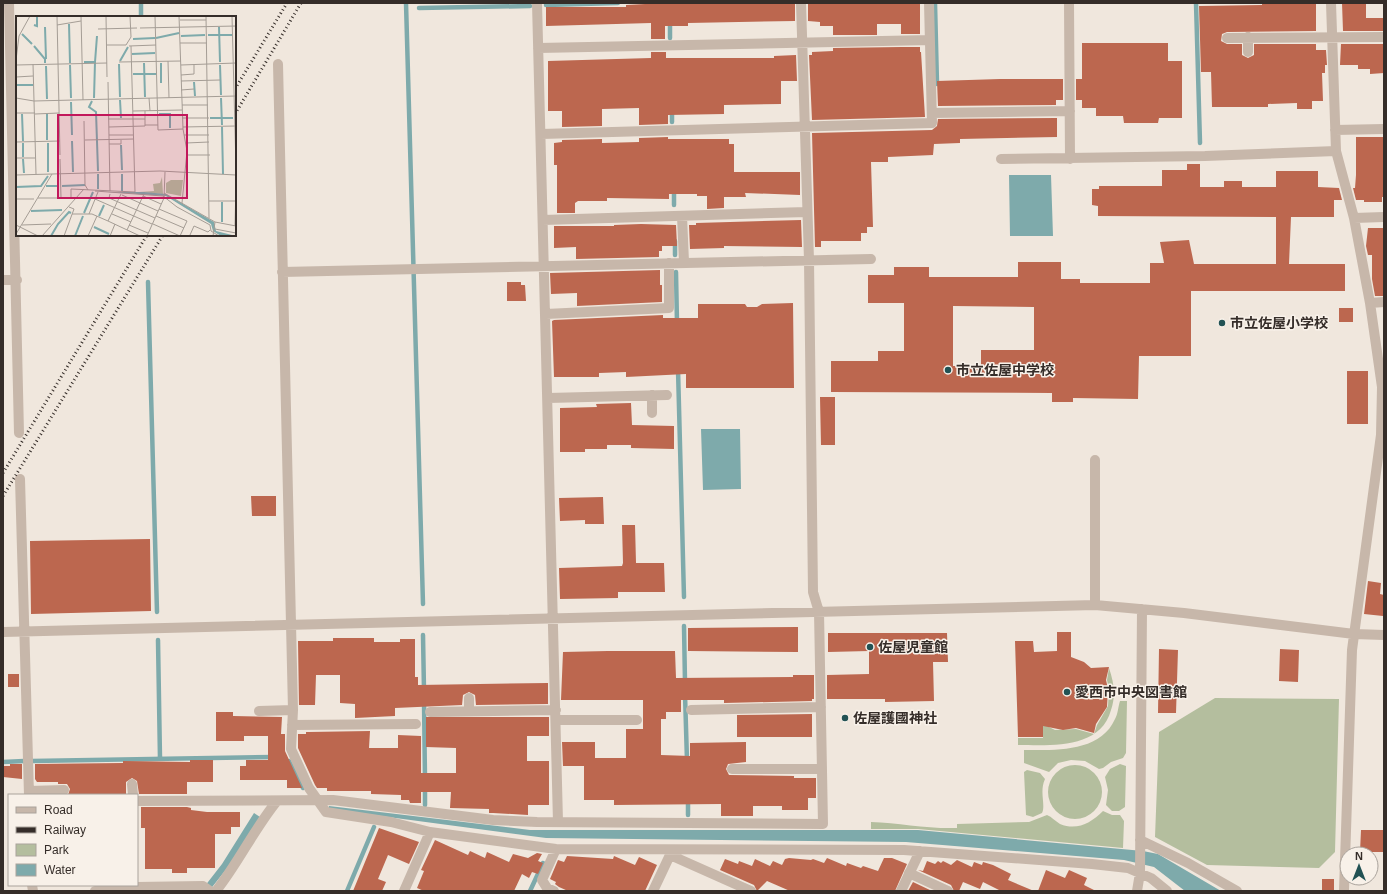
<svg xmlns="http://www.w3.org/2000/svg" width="1387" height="894" font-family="Arial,'Noto Sans JP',sans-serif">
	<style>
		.green { fill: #b4be9e }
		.water { fill: #7eaaab }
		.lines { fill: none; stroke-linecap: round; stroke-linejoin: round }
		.stream { stroke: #7eaaab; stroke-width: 4.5 }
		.building { fill: #bc674f; fill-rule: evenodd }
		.minor { stroke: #c7b7aa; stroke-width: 10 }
		.rail { stroke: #352d29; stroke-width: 3; stroke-dasharray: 1 3; stroke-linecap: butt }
		.poi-dot { fill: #225254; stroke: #f8f1e9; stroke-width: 1.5 }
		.labels { text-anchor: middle; stroke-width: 3; stroke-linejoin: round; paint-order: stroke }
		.poi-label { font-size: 14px; font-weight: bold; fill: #352d29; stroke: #f8f1e9; text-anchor: start }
		.inset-river { fill: none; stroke: #7eaaab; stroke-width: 2 }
		.inset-road { fill: none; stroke: #a59d95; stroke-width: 1 }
		.view { fill: #c2185b; fill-opacity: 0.15; stroke: #c2185b; stroke-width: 2 }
		.inset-edge { fill: none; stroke: #352d29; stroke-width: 2 }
	</style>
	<rect width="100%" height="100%" fill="#f0e7dd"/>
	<path class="green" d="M1109,668C1114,683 1116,695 1111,710C1100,750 1050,745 1018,745V738H1043V724L1055,730L1076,729L1094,734L1097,725L1108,706L1109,689L1107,680Z
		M1215,698L1339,699L1335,852L1319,868L1207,865L1155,837L1159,732Z
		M1120,701H1127L1126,753L1123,758L1111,762L1103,768L1099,769L1085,761L1071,760L1058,763L1049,772L1024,763V750C1054,750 1100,753 1115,719C1118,714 1118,707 1120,701Z
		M1120,764L1126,766L1125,807L1119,811H1112L1106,805L1108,790L1105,777L1110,769Z
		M1048 792a27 27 0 1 1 54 0a27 27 0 1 1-54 0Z
		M1027,770L1040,773L1045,779C1039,792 1046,805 1042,813L1033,817L1026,815L1024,772Z
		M1103,811L1112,815H1120L1124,821L1123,848L918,829H871V822C899,823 928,829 957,828V824L1029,822L1047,815C1052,817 1055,821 1060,824C1077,831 1091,823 1103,811Z"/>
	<path class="water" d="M1009,175H1051L1053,236H1010Z
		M701,429H740L741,489L703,490Z
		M329,806L530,830H918L1143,851L1158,854L1221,891H1185L1154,867L1124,860L906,842L546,838L328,809Z
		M254,813L260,817L228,867L209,891H201L222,864Z"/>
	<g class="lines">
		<path class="stream" d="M141,3V17
			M406,3L423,604
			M935,3L937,84
			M1196,3L1200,143
			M546,5L618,3
			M419,8L530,6
			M670,21V38
			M672,109V122
			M674,188V205
			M675,241V255
			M676,272L677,324
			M148,282L157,612
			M678,369L684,597
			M684,626L685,683
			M423,635L424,691
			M158,640L160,759
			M685,694L687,761
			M424,701L425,779
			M32,761L274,757
			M289,761L303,788
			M3,762L24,761
			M425,787V805
			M688,798V815
			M347,891L374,827
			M530,891L543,863"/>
	</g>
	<path class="building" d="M722,3H795V21L688,23V26H665V39H651V23L546,26V7H626V5L645,4Z
		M808,3H920V34H901V24H877V35H833V26H820V22L808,21Z
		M1262,3H1316V31L1227,32L1222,34L1221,41L1227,44H1242V55L1248,58L1254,55V44H1316V50H1326L1327,65H1325V73H1322L1323,101H1312V109H1297V103L1268,104V107H1212L1211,72H1201L1199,6L1262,5Z
		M1342,3H1366V18H1384V31H1343Z
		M1082,43H1168V61H1182V118H1159L1158,123H1124L1123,116H1096V108H1082V100H1076V79H1082Z
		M1341,44H1384V73L1370,74V69H1358V65H1340Z
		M901,47H920V52H921L925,117L812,120L809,55H812V52L833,51V48Z
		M651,52H666V58H774V56L796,55L797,81H781V104L724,105V114L668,115V124L639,125V108L602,109V126L562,127V111H548V61L651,58Z
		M1000,79H1063V100H1056V105L938,106L937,81Z
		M1057,118V137L960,139V143L934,144L933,155L888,157V162H871L873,227H867V233H861V241H821V247H815L812,133L932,130L937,126L938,119Z
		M668,137V139H729V144H734V172H800V195L745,193L746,197H724V208L707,209V196H697V194H669V199L607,198V201H578L575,203V213H557V165H554V143L562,142V140L602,139V143L639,142V138Z
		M1356,137H1384V197H1382V202H1364V200H1356L1353,188H1355L1356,175Z
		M1187,164H1200V187H1224V181H1242V187H1276V171H1318V187L1339,188L1342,200H1334V217H1291L1289,264H1345V291H1191V356H1139L1138,399L1073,398V402H1052V393L831,392V361H878V351H904V303H868V275H894V267H929V277H1018V262H1061V279H1080V283H1150V263H1164L1160,242L1189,240L1194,264H1276V217L1098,216V206L1092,205V189H1099V186H1162V170H1187ZM953,306L1034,307V350H981V366H953Z
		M801,220L802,247L724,246V248L690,249L689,225H696V223Z
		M641,224L676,225L677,246H662V251H659V257L576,259V247L554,248V226H614V225Z
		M1368,228H1384V296H1375L1372,279V255H1368L1366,246Z
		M660,270V285H662V302L577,306V293L551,294L550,273Z
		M507,282H521V285H525L526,301H507Z
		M793,303L794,388H686V374L626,377V372L599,373V377H554L552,321L554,320L663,315V318H698V304H745L747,307H757L762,304Z
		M1339,308H1353V322H1339Z
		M1347,371H1368V424H1347Z
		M820,397H835V445H821Z
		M631,403L632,425L674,426V449L631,448V445H607V449H585V452H560V408L597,407L596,404Z
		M251,496H276V516H252Z
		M603,497L604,524H585V520L560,521L559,498Z
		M622,525H635L636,563H664L665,592H618V598L560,599L559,568L622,566L623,563Z
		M150,539L151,611L31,614L30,541Z
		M1368,581L1381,583L1380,594L1384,595L1383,616L1364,614Z
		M798,627V652L688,651V628Z
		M1057,632H1071V657L1084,662L1091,668L1109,667L1106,680L1108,689L1107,707L1096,724L1094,733L1076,728L1063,730L1043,726V737H1018L1015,641H1033L1034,652L1057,651Z
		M828,633H947L948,662H933L934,701L885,702V699H827V675L869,674V651L828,652Z
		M333,638H374V642H400V639H415V677H418V685L548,683V704L476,705L475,695L469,692L463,695L462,705L395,708V716L355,718V704L340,703V675H316L315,705H299L298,641H333Z
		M1159,649L1178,650L1176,713H1158Z
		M1280,649L1299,650L1298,682L1279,681Z
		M608,651H675L676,678L793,677V675H814V699H812V701L724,703V700H681V712H666V719H661V755L690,756V743L746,742V762L728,764L726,769L729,775L794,776V778H816V798H808V810H782V806H753V816H721V804L614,805V800H584V766H563L562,742H595V758H626V729H643V700H561L563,652Z
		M8,674H19V687H8Z
		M216,712H233V716L282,717L281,734H285V751L302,788H287V780H240V766H246V760H268V736H244V741H216Z
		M812,714V737H737V715Z
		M426,717H549V736H527V761H549V805H528V815L493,813H489V809L450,808L451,792H421V803H410L409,800H401V795L371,794V791H327V788H317L315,785L298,748V734H306V732H309L370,731L369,748H398V735L421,736V773H456V748L426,747Z
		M190,760H213V782H187V794H139L137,781L132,778L126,782V795H68L70,789L67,784H58V782H37L35,779V764L123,763V761L190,762Z
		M10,764H22V779L3,777V766H10Z
		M141,807H187L191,808V810L207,812H240V827H231V834H215V868H187V873H172V869H145V828H141Z
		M379,828L419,842L409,864L388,855L378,879L386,882L382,891H353Z
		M1361,830H1384V852H1360Z
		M435,840L468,855L470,851L485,858L487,852L509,862L513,854L528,858L537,853L542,854L538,861L543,863L538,874L532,872L529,878L522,874L514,891H424L417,888L424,871L421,870Z
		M567,856L613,859L614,856L635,865L639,857L657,865L645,891H568L559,887L555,884L556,882L550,879L558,860L564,862Z
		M789,858L811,860L813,859L824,863L827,858L846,866L847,863L861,868L863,866L878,871L884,858H892L907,864L895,891H790L767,881L757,891L754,885L720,870L725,859L738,864L739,861L752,866L755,859L770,866L773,861L782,865L785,859Z
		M957,860L972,867L974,862L982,865L983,862L993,865L1011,874L1008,880L1034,891H1001L983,882L980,889L963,882L959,891H954L951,885L918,870L923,871L927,861L935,864L938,861L941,863L943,861L951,865Z
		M1046,870L1065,878L1069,870L1087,878L1084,885L1096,891H1038Z
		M1322,879H1334V891H1322Z
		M913,882L932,891H908Z"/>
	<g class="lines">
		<path class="minor" d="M9,3L19,433
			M537,3L558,822
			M1069,3L1070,159
			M1331,3L1336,151L1354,218L1370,303L1382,387L1381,435L1352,650L1344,891
			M1227,38L1384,37
			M538,48L930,40
			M1248,52V37
			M278,64L293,710L291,749L309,788L326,812L391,822L430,832L556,849L904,850L1092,864L1128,868L1151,878L1167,891
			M932,113L1070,111
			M1335,130L1384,129
			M541,134L932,123L929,3
			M1001,159L1205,156L1336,151
			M682,216L684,262
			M1354,218L1384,217
			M543,220L807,212
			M282,272L871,259
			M3,280H17
			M1370,303L1384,302
			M546,314L669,308V263
			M652,395V413
			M548,398L667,395
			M1095,460V605
			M20,479L29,795
			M3,632L1095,605L1184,613L1354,634L1384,635
			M469,698V711
			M691,710L821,707
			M259,711L293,710
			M430,712L556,710
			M556,720H637
			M292,725L416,724
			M732,769H822
			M132,784L133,795
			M29,791L64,790
			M137,801L333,800L493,820L537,822L823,824L819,612L813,592L809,260L801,3
			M1140,840L1188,863L1237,891
			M670,855L751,891
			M909,873L948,891
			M32,885L33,891
			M95,891L128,890L137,887L203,886L210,891
			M216,891C239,862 254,829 277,801
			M404,891L430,832
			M554,891L547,888L542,880L556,849
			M653,891L670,855V850
			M901,891L920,851
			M1137,891L1140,873L1142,609"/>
		<path class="rail" d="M235,89L287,3
			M235,114L301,3
			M3,473L147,235
			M3,496L163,235"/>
	</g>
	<g class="poi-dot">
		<circle cx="1222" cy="323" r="4"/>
		<circle cx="948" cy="370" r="4"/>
		<circle cx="870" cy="647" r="4"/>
		<circle cx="1067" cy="692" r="4"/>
		<circle cx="845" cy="718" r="4"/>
	</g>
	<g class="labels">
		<g class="poi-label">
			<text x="1230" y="328">市立佐屋小学校</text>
			<text x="956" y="375">市立佐屋中学校</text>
			<text x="878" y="652">佐屋児童館</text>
			<text x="1075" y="697">愛西市中央図書館</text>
			<text x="853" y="723">佐屋護國神社</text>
		</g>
	</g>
	<g transform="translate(16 16)">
		<rect width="220" height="220" fill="#f0e7dd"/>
		<path d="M146,161L147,178L123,176L138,175L137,168L144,167ZM155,164H167L165,180L150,177V167Z" fill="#b4be9e"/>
		<path d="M92,176H128L150,178L198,206L200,215L220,220H205L197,215L195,208L150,180Z" fill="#7eaaab"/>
		<path class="inset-river" d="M53,8L54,47M18,9L21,10V0M29,11L30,43M203,11L204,46M6,18L16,28M192,19H216M165,20L189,19M140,22L163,17M117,23L139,22M18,30L29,43V47M116,38L139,37M104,45L112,31M68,46H79L78,82M79,46L81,20M128,47L129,81M103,48L104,81M54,49L55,82M204,49L205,79M30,50L31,83M117,58H140M178,66L179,80M145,67V47M1,69H17M205,82L206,109M104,84L105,102M76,85L73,91L80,96L82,155M55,86L56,119M6,98L7,125M31,98V124M143,98H154V112M93,99H115M194,102H217M206,111L207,158M56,125L57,156M7,127V141M32,127V156M105,129L106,154M7,143L8,157M82,158V173M106,158V175M30,170H43M46,170L69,169M0,171L25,170L32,160M15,195L46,194M68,197L77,176M83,200L88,189M206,206V186M78,211L93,218M35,220L42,208L53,196L55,197M59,220L67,200"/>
		<path class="inset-road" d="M41,0L44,139M65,0L67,84M90,0L91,61M139,0L142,114L167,113M163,0L167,113L171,135L166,187M190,0L193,202M216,0L220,152M164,4H190M41,9L65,5M124,12L220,10M82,13L121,12M164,27H191M90,29H110L115,21L114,0M113,30L140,29M0,44L3,20L14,0M152,45L153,82M103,46L165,45M17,48L20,158M0,49L91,47M165,49L220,47M165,59L178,58V48M0,61L17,60M165,65L204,64M92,66L94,175M165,74L178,73M0,82L18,85L220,80M133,82L134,95M166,89H192M117,95L166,94M0,97H19M19,98L43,97M166,102H193M92,103H129M68,105L69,169L72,174M129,109H142M93,111L129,110V95M167,111L220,110M93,119H117M168,119H193M69,124L118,123M0,126L44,125M170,127L193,126M93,128H105V124M171,139H194M0,142H19M44,143L45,182M0,159L144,155L220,159M79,175L147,180L161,191L194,209L195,215L203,220M148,177L199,206L220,210M94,178L93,182L139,202M105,178L92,205L124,220M106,179L142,195M127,180L145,188M55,181V173L119,176L115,30M22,182H62M0,183H18M79,183L136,208M193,185H220M143,193L171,205L164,220M56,198H76L92,205M73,198L82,176M96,198L115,206M140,200L168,212M137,208L164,220M0,209L22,220M6,209L35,208M113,209L132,217M219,210L220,167M199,213L220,217M111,214L128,178M0,218L36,158M174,219L178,210L192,216L194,214M26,220L68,173M48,220L58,193L53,191M72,220L81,200M94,220L99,208M131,220L148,182L149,156M197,220L199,206"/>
		<path class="view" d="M42,99H171V182H42Z"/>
		<rect width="220" height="220" class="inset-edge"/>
	</g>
	<rect width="1387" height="894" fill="none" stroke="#352d29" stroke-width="8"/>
	<rect x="8" y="794" width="130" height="92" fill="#f8f1e9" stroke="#aaa39c"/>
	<rect x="16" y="807" width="20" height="6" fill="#c7b7aa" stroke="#aaa39c"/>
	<text x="44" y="814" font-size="12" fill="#352d29">Road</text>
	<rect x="16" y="827" width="20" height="6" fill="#352d29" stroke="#aaa39c"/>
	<text x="44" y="834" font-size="12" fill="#352d29">Railway</text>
	<rect x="16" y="844" width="20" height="12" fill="#b4be9e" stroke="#aaa39c"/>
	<text x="44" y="854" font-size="12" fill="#352d29">Park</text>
	<rect x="16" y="864" width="20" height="12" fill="#7eaaab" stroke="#aaa39c"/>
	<text x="44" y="874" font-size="12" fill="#352d29">Water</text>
	<g transform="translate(1359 866)"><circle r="19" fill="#f8f1e9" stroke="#aaa39c"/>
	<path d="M0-3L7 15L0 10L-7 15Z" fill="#225254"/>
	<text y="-6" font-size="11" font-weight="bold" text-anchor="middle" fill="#352d29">N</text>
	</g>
</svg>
